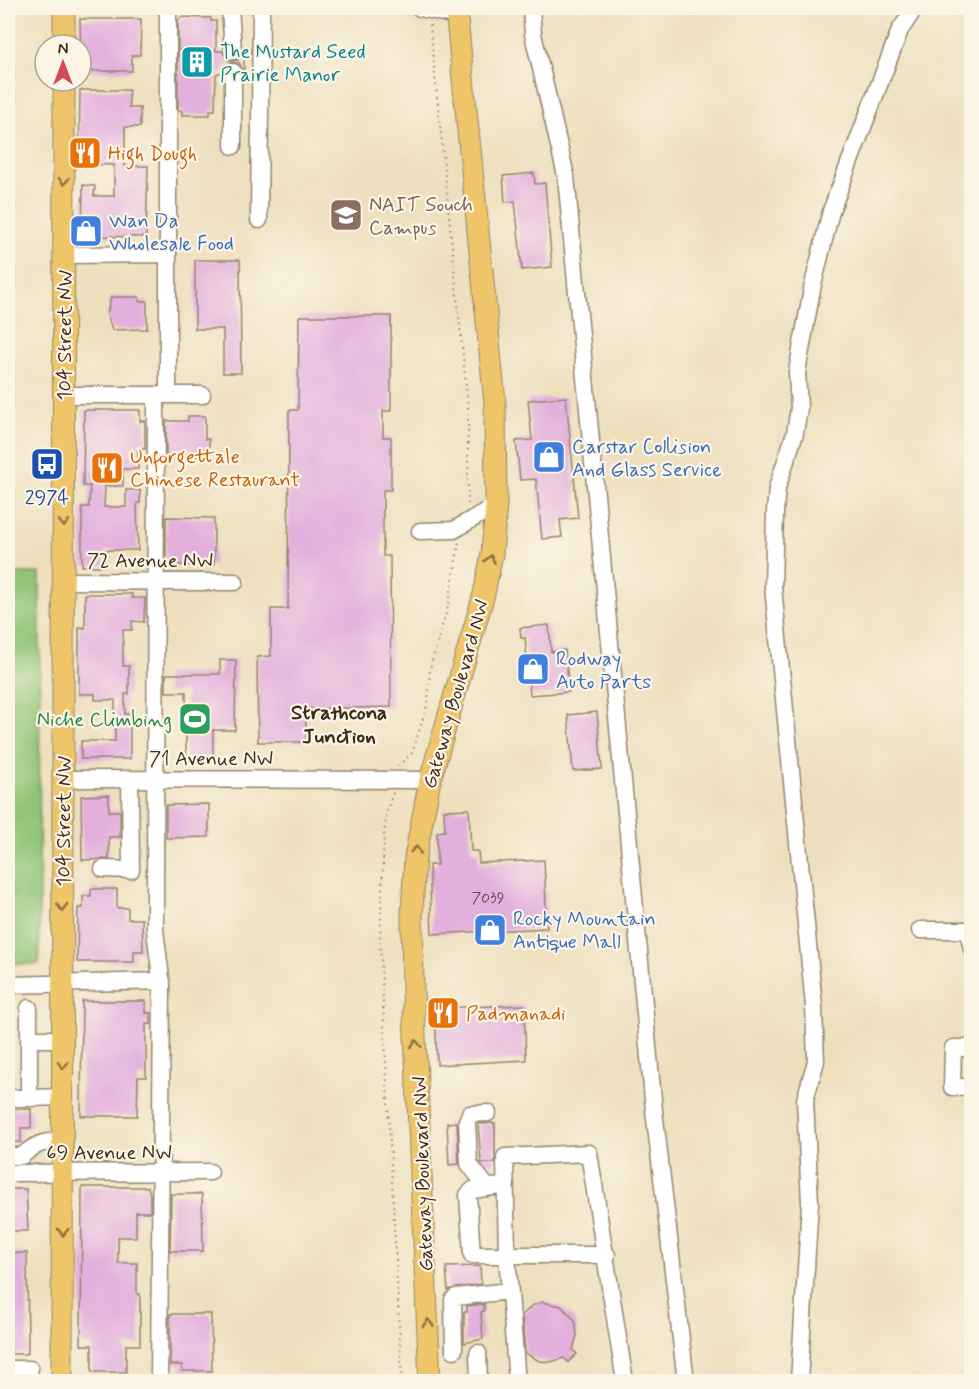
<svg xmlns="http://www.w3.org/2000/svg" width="979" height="1389" font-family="Mynerve,sans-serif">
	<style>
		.green { fill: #90c476; stroke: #66774a; stroke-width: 1.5 }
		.building { fill: #e3afdd }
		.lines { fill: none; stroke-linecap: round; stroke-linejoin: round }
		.minor-casing { stroke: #94856e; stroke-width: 19 }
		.major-casing { stroke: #94856e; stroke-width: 23 }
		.path { stroke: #94856e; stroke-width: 2; stroke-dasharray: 1.5 4.5; stroke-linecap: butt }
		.minor { stroke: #fff; stroke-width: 16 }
		.major { stroke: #eec569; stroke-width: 21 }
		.oneway { stroke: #8c7040 }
		.labels { text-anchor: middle; stroke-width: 4.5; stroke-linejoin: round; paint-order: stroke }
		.number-label { font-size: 16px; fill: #654b4e }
		.culture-label { font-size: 20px; fill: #0d838f; stroke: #fcf5e5; text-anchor: start }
		.food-label { font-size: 20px; fill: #c56008; stroke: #fcf5e5; text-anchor: start }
		.education-label { font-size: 20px; fill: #785e54; stroke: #fcf5e5; text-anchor: start }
		.shop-label { font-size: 20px; fill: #366cbe; stroke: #fcf5e5; text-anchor: start }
		.street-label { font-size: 20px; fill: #3b2a1e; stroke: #fcf5e5 }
		.transit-label { font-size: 20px; fill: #164399; stroke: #fcf5e5 }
		.leisure-label { font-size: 20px; fill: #27864d; stroke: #fcf5e5; text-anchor: end }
		.neighbourhood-label { font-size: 21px; font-weight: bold; fill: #3b2a1e; stroke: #fcf5e5 }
	</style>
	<rect width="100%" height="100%" fill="#fcf5e5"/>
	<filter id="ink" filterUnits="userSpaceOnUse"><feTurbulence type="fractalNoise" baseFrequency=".0167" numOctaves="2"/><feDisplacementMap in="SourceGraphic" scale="12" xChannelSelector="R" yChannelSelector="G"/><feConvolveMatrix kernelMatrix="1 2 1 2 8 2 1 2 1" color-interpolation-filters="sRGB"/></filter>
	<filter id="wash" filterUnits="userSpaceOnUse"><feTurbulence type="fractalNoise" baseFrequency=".008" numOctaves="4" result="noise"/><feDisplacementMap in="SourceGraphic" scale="24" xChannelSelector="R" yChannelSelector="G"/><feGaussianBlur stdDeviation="1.35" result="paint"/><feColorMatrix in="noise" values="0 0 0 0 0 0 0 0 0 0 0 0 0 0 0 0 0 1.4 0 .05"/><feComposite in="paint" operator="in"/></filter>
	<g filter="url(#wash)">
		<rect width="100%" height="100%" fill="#eee0bf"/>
		<path class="green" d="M8,573H40L39,964H8Z"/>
		<g id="blocks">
			<path class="building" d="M181,17L211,18V21H216V51H222L228,60H238L244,51V72L239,63L232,62L224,66L223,72L216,74L215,110H210V115H182V111L178,110V21Z
				M80,19H141L140,55H132V71H81Z
				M80,90H129V108H140V127H125V166H148L146,237L82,236L83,185L95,186L94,196H114V165L79,164Z
				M534,173L535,184L545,183L552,267L522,270L515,201L505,202L503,176Z
				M195,260H240L241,373H223V329H195Z
				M111,297H139V301H147V329L112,330L107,314Z
				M299,316H391V411H383V437H391V490H383V556H390L391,707L306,709V742H258L257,657L271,656V609H288L289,410H298Z
				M566,397L578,518L560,520L562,537L542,539L536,479L520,480L516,441L532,440L528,400Z
				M84,410H140V421H145V449H138V469H123V486H105L104,507H126V490H140V503H137L138,550H105V566H82V507H89L90,486H83Z
				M188,416H205V439H209V450H205V456H166V421H188Z
				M166,517L214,518V565H166Z
				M85,594H132V598H145L144,622L132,621V630H123V666H129V694H125V714H130V759H81V741H115V700H95V694H79V627L85,628Z
				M549,625L551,652L565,650L569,692L530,695L525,638H521L520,628Z
				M220,660H236L235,730H213V759H186V692H166V674H220Z
				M597,712L602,769L573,771L568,715Z
				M109,795V811H120V837H109V859L82,860L81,796Z
				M209,804V837L166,838V805Z
				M469,809L471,851H478L479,863L544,860L547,928L432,934L429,865H437V832L445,831L444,810Z
				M91,889H117V908H128V919H142L143,951H134V962H77L78,908H83V896H91Z
				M82,1001H146V1013H151V1024H146V1077H138L137,1116H81Z
				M524,1005L526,1060L437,1065L435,1008Z
				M8,1109H31V1128H21V1142L8,1143Z
				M457,1122L459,1164L449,1165L447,1123Z
				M495,1123V1163H481L478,1124Z
				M82,1187H148L150,1194V1212H136V1237H118V1263H137V1294H140V1345H126V1372H92V1345H81Z
				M8,1189H26L28,1231H8Z
				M171,1194H202L203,1251H170Z
				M8,1253H27L28,1353L26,1354H8Z
				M480,1266L481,1284L448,1290L446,1267Z
				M542,1302L561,1306L575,1320L577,1335L573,1350L577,1354L568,1362L564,1358L550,1362L539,1361L525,1353L522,1315L532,1306Z
				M484,1304V1311L481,1312L483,1339L464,1343V1312H467V1306Z
				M170,1314H211L212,1371H182V1365H170Z"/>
		</g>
	</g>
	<g filter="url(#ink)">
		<use href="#blocks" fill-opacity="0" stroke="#94856e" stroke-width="1.5"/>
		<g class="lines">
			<g class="minor-casing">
				<path id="minor" d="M230,8L233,51
					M420,8L457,16
					M531,8L533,34L566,176L654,1110L686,1382
					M233,72V146
					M259,220L261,8
					M64,255L168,254
					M63,395H202
					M156,395L155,930L162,986L159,1382
					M168,395V8
					M420,531L454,530L496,505
					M64,581L235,582
					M63,779L430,780
					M103,869L131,870L130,779
					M920,930H972
					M968,930L972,949
					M8,985L162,981
					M29,1039V1008
					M63,1039H29V1098L63,1097
					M972,1048H953L952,1087H972
					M8,1098H29
					M9,1156H22C36,1143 45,1141 63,1142
					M8,1173L210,1172
					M506,1185L473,1190L468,1195L472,1255H607
					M487,1187L469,1164L467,1121L470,1114L488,1113
					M454,1350L453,1300L456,1297L509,1291
					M478,1353L479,1382
					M8,1369H30
					M517,1382L507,1255L505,1157L589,1153L625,1382
					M799,1382L810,1203L805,1100L816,1061L814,1006L773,587L775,512L777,488L795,433L799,408L797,372L812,289L831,211L900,30L915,8"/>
			</g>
			<g class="major-casing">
				<path id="major" d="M64,45V8
					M62,1382L64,81
					M430,1382L413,989L412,914L415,858L430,780L484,594L492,554L496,505L495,403L456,8"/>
			</g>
			<path class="path" d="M430,25L468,406V504
				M398,766L412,753L428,703L430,668L449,603L459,542
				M393,793L387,810L384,835L380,942L402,1382"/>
			<use href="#minor" class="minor"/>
			<use href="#major" class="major"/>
		</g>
		<defs><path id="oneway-chevron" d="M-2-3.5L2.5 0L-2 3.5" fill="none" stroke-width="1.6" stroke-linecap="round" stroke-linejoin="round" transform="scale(1.5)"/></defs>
		<g class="oneway">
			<use href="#oneway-chevron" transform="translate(64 181) rotate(90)"/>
			<use href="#oneway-chevron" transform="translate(64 523) rotate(90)"/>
			<use href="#oneway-chevron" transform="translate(490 559) rotate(-80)"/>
			<use href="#oneway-chevron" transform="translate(416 850) rotate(-82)"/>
			<use href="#oneway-chevron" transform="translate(62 907) rotate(90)"/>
			<use href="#oneway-chevron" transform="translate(416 1044) rotate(-93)"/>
			<use href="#oneway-chevron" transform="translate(63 1065) rotate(90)"/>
			<use href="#oneway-chevron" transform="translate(63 1232) rotate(90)"/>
			<use href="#oneway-chevron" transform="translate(428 1323) rotate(-92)"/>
		</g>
	</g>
	<defs>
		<g id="building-square" transform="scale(1.725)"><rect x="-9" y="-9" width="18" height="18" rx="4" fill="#0f9aa8" stroke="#fcf5e5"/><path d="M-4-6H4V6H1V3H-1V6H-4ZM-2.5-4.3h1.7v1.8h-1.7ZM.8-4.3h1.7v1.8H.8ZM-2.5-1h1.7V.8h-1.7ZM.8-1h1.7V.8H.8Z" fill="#fff"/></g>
		<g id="restaurant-square" transform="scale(1.725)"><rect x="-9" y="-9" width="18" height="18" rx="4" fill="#e8710a" stroke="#fcf5e5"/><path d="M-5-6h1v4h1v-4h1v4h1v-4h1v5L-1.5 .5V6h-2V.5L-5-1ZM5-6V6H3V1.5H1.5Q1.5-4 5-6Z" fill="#fff"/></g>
		<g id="university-square" transform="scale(1.725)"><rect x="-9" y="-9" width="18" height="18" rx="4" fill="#8d6e63" stroke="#fcf5e5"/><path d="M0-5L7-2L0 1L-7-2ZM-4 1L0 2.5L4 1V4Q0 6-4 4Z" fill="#fff"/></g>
		<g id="shop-square" transform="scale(1.725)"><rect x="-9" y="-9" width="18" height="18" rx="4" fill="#3f7fe0" stroke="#fcf5e5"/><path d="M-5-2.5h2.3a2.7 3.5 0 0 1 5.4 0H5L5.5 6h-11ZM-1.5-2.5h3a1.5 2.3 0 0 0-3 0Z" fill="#fff"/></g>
		<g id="bus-square" transform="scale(1.725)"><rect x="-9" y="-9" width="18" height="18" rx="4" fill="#1a4fb4" stroke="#fcf5e5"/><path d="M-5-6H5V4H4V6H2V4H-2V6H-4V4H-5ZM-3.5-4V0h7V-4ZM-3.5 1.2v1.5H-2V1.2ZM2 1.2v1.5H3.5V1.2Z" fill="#fff"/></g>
		<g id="stadium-square" transform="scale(1.725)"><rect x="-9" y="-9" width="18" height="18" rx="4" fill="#2e9e5b" stroke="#fcf5e5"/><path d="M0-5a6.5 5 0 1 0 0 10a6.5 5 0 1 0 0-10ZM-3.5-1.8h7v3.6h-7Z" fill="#fff"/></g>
	</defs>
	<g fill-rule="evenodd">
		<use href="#building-square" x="197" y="62"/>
		<use href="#restaurant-square" x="85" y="153"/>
		<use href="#university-square" x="346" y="215"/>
		<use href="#shop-square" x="86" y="231"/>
		<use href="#shop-square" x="549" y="457"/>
		<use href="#bus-square" x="47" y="464"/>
		<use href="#restaurant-square" x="107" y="468"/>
		<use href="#shop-square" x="533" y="669"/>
		<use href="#stadium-square" x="195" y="719"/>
		<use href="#shop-square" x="490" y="930"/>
		<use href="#restaurant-square" x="443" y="1013"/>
	</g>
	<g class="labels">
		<g class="number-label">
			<text x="488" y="903">7039</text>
		</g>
		<g class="culture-label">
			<text x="220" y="58">The Mustard Seed<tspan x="220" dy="23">Prairie Manor</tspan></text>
		</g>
		<g class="food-label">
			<text x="108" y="160">High Dough</text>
			<text x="130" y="463">Unforgettale<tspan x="130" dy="23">Chinese Restaurant</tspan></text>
			<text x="466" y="1020">Padmanadi</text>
		</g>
		<g class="education-label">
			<text x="369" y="211">NAIT Souch<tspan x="369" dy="23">Campus</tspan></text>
		</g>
		<g class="shop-label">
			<text x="109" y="227">Wan Da<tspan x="109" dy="23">Wholesale Food</tspan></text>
			<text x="572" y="453">Carstar Collision<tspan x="572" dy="23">And Glass Service</tspan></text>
			<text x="556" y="665">Rodway<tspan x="556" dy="23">Auto Parts</tspan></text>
			<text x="513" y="925">Rocky Mountain<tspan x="513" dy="23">Antique Mall</tspan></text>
		</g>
		<g class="street-label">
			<text transform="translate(64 335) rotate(-90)" y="7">104 Street NW</text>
			<text x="150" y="567">72 Avenue NW</text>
			<text transform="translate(455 694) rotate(-74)" y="7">Gateway Boulevard NW</text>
			<text x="211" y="765">71 Avenue NW</text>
			<text transform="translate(63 821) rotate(-90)" y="7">104 Street NW</text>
			<text x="109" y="1159">69 Avenue NW</text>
			<text transform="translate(422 1174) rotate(-92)" y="7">Gateway Boulevard NW</text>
		</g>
		<g class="transit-label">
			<text x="47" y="504">2974</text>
		</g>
		<g class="leisure-label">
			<text x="172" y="726">Niche Climbing</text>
		</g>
		<g class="neighbourhood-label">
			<text x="339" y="719">Strathcona<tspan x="339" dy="24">Junction</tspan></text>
		</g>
	</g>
	<rect width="979" height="1389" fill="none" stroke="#fcf5e5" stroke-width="30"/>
	<g transform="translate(63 63)"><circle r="28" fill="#fcf5e5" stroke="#afa495" stroke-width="1.5"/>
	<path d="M0-4.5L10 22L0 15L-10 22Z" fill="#d1495b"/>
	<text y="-9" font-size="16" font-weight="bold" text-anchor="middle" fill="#3b2a1e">N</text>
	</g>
</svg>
